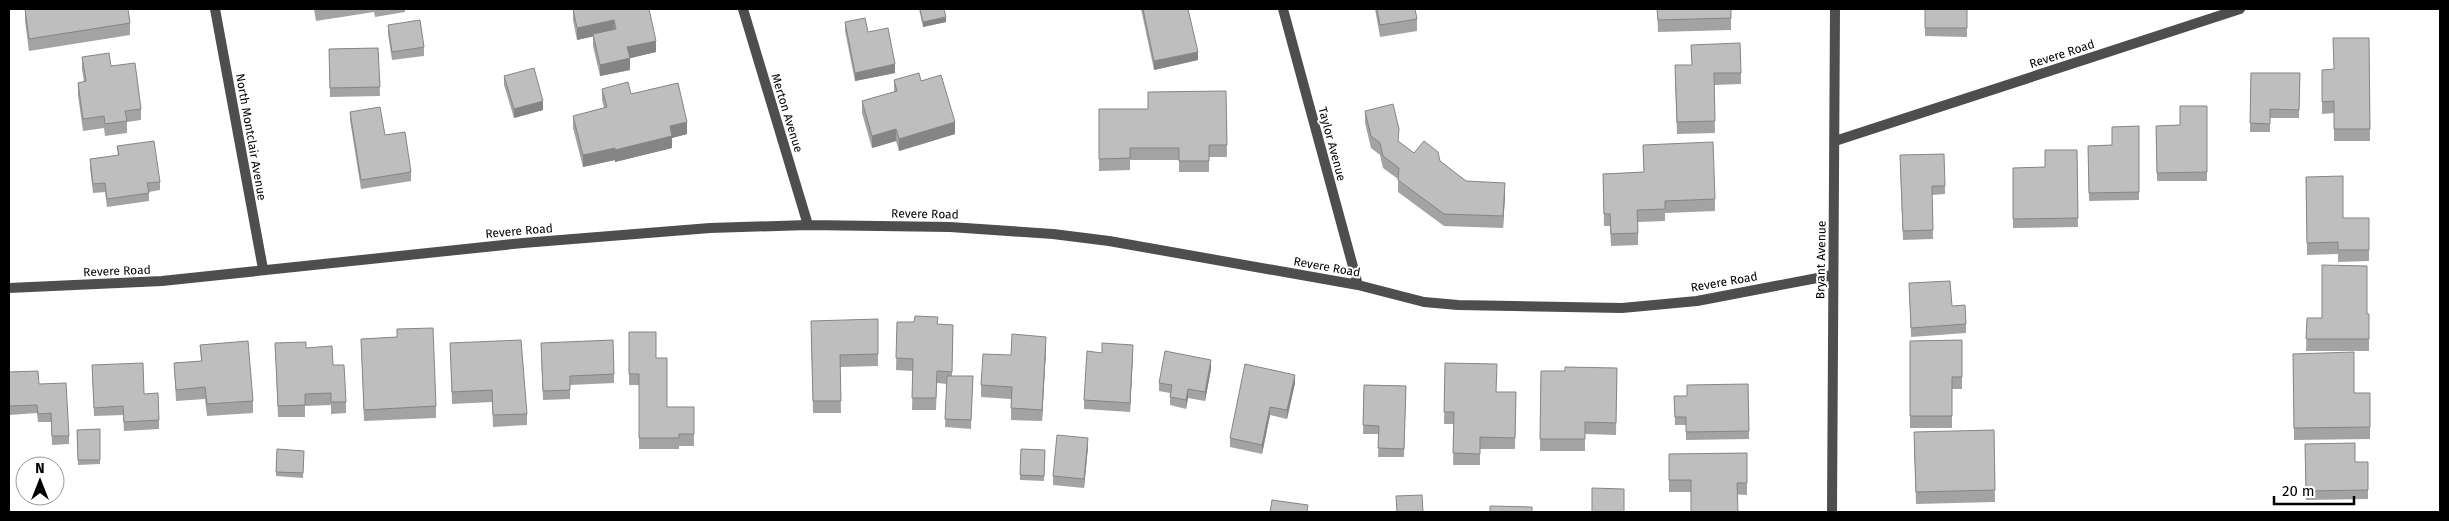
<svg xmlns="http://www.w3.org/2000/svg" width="2449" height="521" font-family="'Fira Sans',sans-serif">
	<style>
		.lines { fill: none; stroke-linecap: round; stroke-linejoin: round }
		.street { stroke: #4e4e4e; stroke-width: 10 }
		.wall { fill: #a3a3a3 }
		.shaded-wall { fill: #858585 }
		.building { fill: #bebebe; stroke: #858585 }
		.labels { text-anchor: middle; stroke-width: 4; stroke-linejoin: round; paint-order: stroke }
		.street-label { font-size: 12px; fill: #000; stroke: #fff }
	</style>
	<rect width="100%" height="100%" fill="#fff"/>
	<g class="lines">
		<path class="street" d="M215,9L263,269
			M743,9L808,225
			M1283,9L1358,285
			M1835,141L2240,9
			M9,288L162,281L523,243L710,228L808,225L950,227L1053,234L1109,241L1358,285L1424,302L1458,305L1622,308L1697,301L1833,275
			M1832,512L1835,9"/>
	</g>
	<path class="wall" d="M25,9L130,23V35L29,51L25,21Z
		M314,9H405V12L375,17L374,12L316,21Z
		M573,9H649L656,52L630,58V70L600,76L593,46V36L577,40L573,20Z
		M919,9H944L946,22L923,27Z
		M1141,9H1188L1198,60L1154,70Z
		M1375,9H1415L1417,19V31L1380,37Z
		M1657,9L1731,18V30L1658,32Z
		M1925,9H1967V37L1925,36Z
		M845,22L895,73L855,81L845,31Z
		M388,25L424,47V56L392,60L388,34Z
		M2369,38L2370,141H2334V113L2322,114V82L2334,69Z
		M1691,45L1741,73V84L1714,85L1715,133L1677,134L1675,77L1692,65Z
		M378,48L380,96L330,97L329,49Z
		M82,57L111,66L141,109V120L127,122V133L105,136L104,128L83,131L78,95V83L84,82L82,69Z
		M2251,73H2300L2299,118H2270V132H2250Z
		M504,76L543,110L514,118L504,85Z
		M894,80L921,81L955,134L899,151L896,141L872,148L862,113V101L894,92Z
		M602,89L631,94L687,134L672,138V148L615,162V160L583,167L573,128V116L604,108L602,100Z
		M1226,91L1227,157H1209V172H1179V160H1130V170L1099,171V109H1148Z
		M2207,106V181H2157L2156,126L2180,125Z
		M1365,111L1399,142L1414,153L1440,161L1466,181L1505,195L1503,228L1444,226L1398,192V179L1383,168L1380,155L1371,148L1365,123Z
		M350,112L385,135L411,172V181L361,189L350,120Z
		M2139,126V200L2089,201L2088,146L2112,145Z
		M1643,145L1715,199V211L1665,213V221L1638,222V245L1611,246L1610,226H1604L1603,174L1644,172Z
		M117,146L160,182V190L149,192V201L107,207L105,192L93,193L90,168V159L118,156Z
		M2077,150L2078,227L2013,228V168L2045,167Z
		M1900,164L1945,186V194L1932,195L1933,239L1903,240Z
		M2306,177L2343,218H2369V261L2338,262V254L2307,255Z
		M1909,283L1952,306L1966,324V333L1911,337Z
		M2367,314H2369V351H2306L2307,318H2322Z
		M878,319V366L840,367L841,413H813L811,333Z
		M897,322L953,325L952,376H973L971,429L945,427L947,384L937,383L936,410H912L913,371L896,370Z
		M629,332L656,358L667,407H694V446H679V449H639V385H629Z
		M361,339L436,406V418L364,421Z
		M1962,340V389H1952V428H1910V341Z
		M275,343L333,365L346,402V413L331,414V405L305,406V417H278Z
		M450,343L527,414V425L493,427L492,402L452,404Z
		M200,345L253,401V413L207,416L205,399L176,401L174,363L201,361Z
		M1046,349L1042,421L1011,420V399L981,397V385Z
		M541,352L614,374V383L570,385V399L543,400Z
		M1102,353H1133L1130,412L1084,409V400Z
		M2293,354L2354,393H2370V439L2294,440Z
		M1445,363L1496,392H1516L1515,449H1480V465H1453L1454,424H1444Z
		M92,365L144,394L159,420V429L124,431L123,415L94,416Z
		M1617,368L1616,435L1585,434V451H1540L1541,371H1565Z
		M1211,369L1205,401L1188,398L1186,409L1170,405V393L1159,391V383Z
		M9,372L39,384L69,436V444L52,445L51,422H38L37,413L9,415Z
		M1295,383L1287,419L1270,415L1262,454L1230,447V438Z
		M1748,384L1749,439L1686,440V425H1675L1674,396H1687Z
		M1364,385L1406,386L1404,457H1378L1379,434H1363Z
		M100,429V464L78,465L77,430Z
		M1994,430L1995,502L1916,504L1914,444Z
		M2305,444L2355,462H2368V499L2306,500Z
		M1088,447L1084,488L1053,485V476Z
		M277,449L304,451L303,478L276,476Z
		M1021,449L1045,450L1044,481L1020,480Z
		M1747,453V495L1691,492H1669V454Z"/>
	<path class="shaded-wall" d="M946,17V22L923,27V22Z
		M614,20V32L577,40V28Z
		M656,41V52L627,59V47Z
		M1198,52V60L1154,70V61Z
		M630,58V70L600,76V65Z
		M895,64V73L855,81V73Z
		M543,101V110L514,118V109Z
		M687,122V134L672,138V148L615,162V150L670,126Z
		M955,122V134L899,151V139Z
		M896,129V141L872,148V136Z
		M615,148V160L583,167V155Z
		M1505,183V195L1503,228V216Z
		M1046,337V349L1042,421V410Z
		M1133,345V353L1130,412V403Z
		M1211,360V369L1205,401V392Z
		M1295,375V383L1287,419V410Z
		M1188,389V398L1186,409V400Z
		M1270,407V415L1262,454V445Z
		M1088,438V447L1084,488V479Z"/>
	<path class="building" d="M25,9H128L130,23L29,39Z
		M573,9H649L656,41L627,47L630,58L600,65L593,34L616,29L614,20L577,28Z
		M920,9H944L946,17L923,22Z
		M1143,9H1188L1198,52L1154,61Z
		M1377,9H1415L1417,19L1380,25Z
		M1657,9H1731V18L1658,20Z
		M1925,9H1967V28H1925Z
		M865,18L868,32L888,28L895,64L855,73L845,22Z
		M420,20L424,47L392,52L388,25Z
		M2333,38H2369L2370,129H2334V101L2322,102V70L2334,69Z
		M1740,43L1741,73H1714L1715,121L1677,122L1675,65H1692L1691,45Z
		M378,48L380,87L330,88L329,49Z
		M109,53L111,66L135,63L141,109L125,111L127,121L105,124L104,116L83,119L78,83L86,81L82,57Z
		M534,68L543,101L514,109L504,76Z
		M919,73L921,81L941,75L955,122L899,139L896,129L872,136L862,101L897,91L894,80Z
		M2251,73H2300L2299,110L2270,109V124L2250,123Z
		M628,82L631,94L678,83L687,122L670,126L672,136L615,150V148L583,155L573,116L607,107L602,89Z
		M1226,91L1227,145H1209V161H1179V148H1130V158L1099,159V109H1148V92Z
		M1393,104L1399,129L1398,141L1414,153L1424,141L1438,152L1440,161L1466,181L1505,183L1503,216L1444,214L1398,180L1399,168L1383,156L1380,143L1371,136L1365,111Z
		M2180,106H2207V172L2157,173L2156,126L2180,125Z
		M380,107L385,135L405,132L411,172L361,180L350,112Z
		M2139,126V192L2089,193L2088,146L2112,145V127Z
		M154,141L160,182L147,183L149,193L107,199L105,183L93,184L90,159L119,155L117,146Z
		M1713,142L1715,199L1665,201V209L1637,210L1638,233L1611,234L1610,214H1604L1603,174L1644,172L1643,145Z
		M2045,150H2077L2078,218L2013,219V168L2045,167Z
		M1944,154L1945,186H1932L1933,230L1903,231L1900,155Z
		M2343,176V218H2369V250H2338V242L2307,243L2306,177Z
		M2322,265L2367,266V314H2369V339H2306L2307,318H2322Z
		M1950,281L1952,306L1965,305L1966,324L1911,328L1909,283Z
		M915,316L938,317L937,324L953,325L952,372L937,371L936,398H912L913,359L896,358L897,322H914Z
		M878,319V354L840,355L841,401H813L811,321Z
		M433,328L436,406L364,410L361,339L397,337V329Z
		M629,332H656V358H667V407H694V434H679V438H639V374H629Z
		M1012,334L1046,337L1042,410L1011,408L1012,387L981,385L983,354L1011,355Z
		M521,340L527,414L493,415L492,390L452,392L450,343Z
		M613,340L614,374L570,376V390L543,391L541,343Z
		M1962,340V377H1952V416H1910V341Z
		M248,341L253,401L207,404L205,387L176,390L174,363L202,361L200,345Z
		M306,342V348L332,346L333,365H344L346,402H331V393L305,394V405L278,406L275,343Z
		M1102,343L1133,345L1130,403L1084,400L1087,351L1102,353Z
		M1165,351L1211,360L1205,392L1188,389L1186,400L1170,397L1172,385L1159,383Z
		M2354,352V393H2370V427L2294,428L2293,354Z
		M143,363L144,394L158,393L159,420L124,422L123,406L94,408L92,365Z
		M1445,363L1497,364L1496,392H1516L1515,438L1480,437V454L1453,453L1454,412H1444Z
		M1245,364L1295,375L1287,410L1270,407L1262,445L1230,438Z
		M1565,367L1617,368L1616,423L1585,422V439H1540L1541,371H1565Z
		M38,371L39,384L66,383L69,436H52L51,413L38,414L37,405L9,406V372Z
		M947,376H973L971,420L945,419Z
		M1748,384L1749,431L1686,432V417H1675L1674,396H1687V385Z
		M1364,385L1406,386L1404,449L1378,448L1379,426L1363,425Z
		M100,429V460H78L77,430Z
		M1994,430L1995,490L1916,492L1914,432Z
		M1057,435L1088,438L1084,479L1053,476Z
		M2355,443V462H2368V490L2306,491L2305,444Z
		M277,449L304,451L303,473L276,472Z
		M1021,449L1045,450L1044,476L1020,475Z
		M1747,453V483H1737L1738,512H1691V480H1669V454Z
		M1592,488L1624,489V512H1592Z
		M1422,495L1423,512H1397L1396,496Z
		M1272,500L1308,505L1307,512H1270Z
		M1490,506L1532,507V512H1490Z"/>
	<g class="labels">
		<g class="street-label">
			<text transform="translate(2062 54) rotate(-18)" y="4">Revere Road</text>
			<text transform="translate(787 113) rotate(73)" y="4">Merton Avenue</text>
			<text transform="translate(251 137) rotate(80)" y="4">North Montclair Avenue</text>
			<text transform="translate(1332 144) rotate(75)" y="4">Taylor Avenue</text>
			<text transform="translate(925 214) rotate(1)" y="4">Revere Road</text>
			<text transform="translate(519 231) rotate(-5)" y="4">Revere Road</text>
			<text transform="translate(1821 260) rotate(-89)" y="4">Bryant Avenue</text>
			<text transform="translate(1327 267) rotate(10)" y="4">Revere Road</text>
			<text transform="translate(117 271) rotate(-2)" y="4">Revere Road</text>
			<text transform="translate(1724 282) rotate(-10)" y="4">Revere Road</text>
		</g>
	</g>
	<rect width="2449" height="521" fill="none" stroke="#000000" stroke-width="20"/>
	<g transform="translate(40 481)"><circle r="24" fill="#ffffff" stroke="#999999"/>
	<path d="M0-4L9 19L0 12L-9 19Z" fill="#000000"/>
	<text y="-8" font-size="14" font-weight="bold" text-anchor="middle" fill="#000000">N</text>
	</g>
	<path d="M2274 496v8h80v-8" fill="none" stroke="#000000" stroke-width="2.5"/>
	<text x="2282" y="496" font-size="15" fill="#000000" stroke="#ffffff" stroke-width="4" paint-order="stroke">20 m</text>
</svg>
